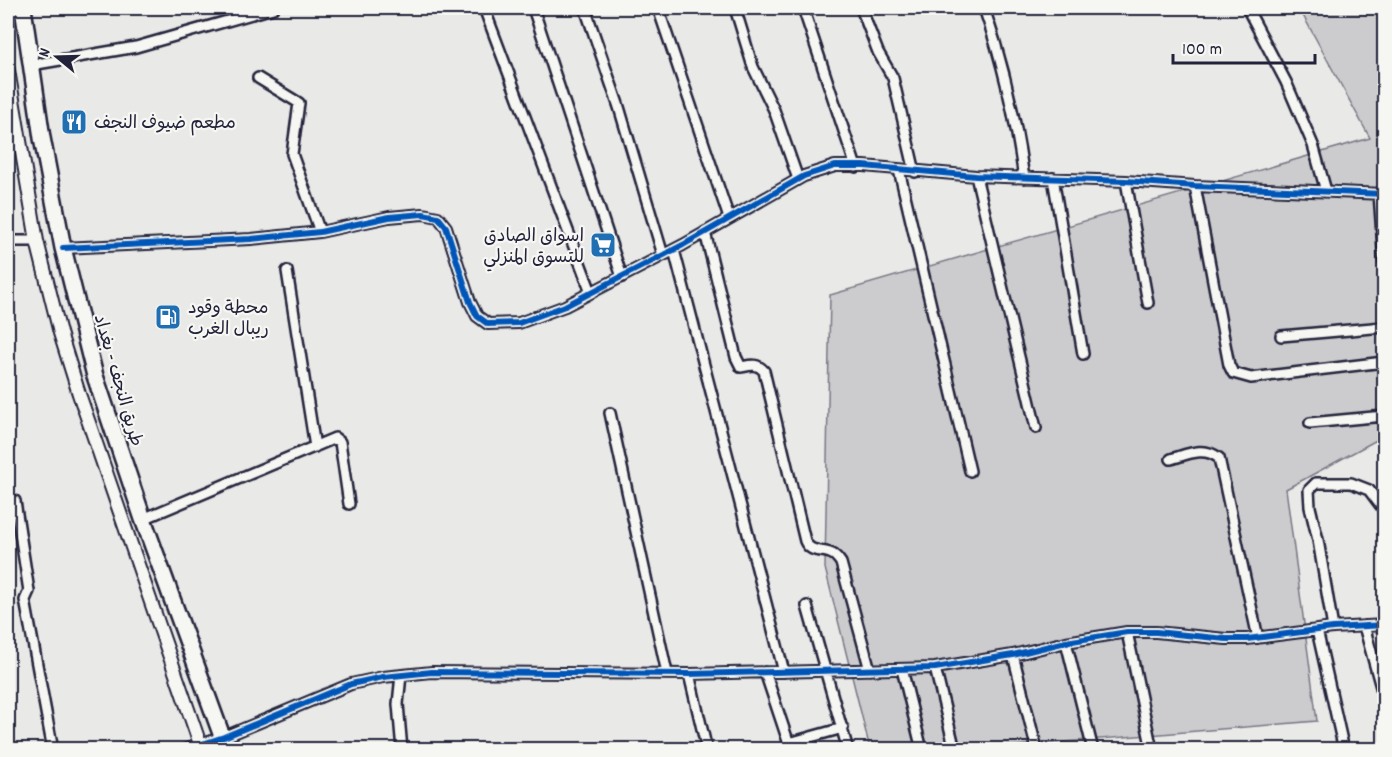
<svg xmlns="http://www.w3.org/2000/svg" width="1392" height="757" font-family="Dekko,'Playpen Sans Arabic',sans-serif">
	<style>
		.green { fill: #ccccce; stroke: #777784; stroke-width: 1.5 }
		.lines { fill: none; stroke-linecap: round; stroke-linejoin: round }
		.minor-casing { stroke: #22223b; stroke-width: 14 }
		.tertiary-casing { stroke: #22223b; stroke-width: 16 }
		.primary-casing { stroke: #22223b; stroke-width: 20 }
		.minor { stroke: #f6f6f2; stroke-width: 9 }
		.tertiary { stroke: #f6f6f2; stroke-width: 12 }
		.primary { stroke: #f6f6f2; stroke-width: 15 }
		.cycleway-casing { stroke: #f6f6f2; stroke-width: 10 }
		.cycleway { stroke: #0057b8; stroke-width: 6 }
		.labels { text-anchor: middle; stroke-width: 4.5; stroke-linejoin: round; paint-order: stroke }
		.poi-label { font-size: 18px; fill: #22223b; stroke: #f6f6f2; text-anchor: start }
		.street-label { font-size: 18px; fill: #22223b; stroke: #f6f6f2 }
	</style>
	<rect width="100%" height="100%" fill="#e9e9e7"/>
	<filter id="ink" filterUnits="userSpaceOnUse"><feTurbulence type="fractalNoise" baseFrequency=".0167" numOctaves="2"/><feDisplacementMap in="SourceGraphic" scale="12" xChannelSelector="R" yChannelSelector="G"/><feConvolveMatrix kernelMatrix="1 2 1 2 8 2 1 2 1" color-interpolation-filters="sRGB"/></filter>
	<g filter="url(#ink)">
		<path class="green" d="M1299,8H1384V436L1286,489L1317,721L979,749H870L825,568L830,295L1370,138Z"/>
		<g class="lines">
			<g class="minor-casing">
				<path id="minor" d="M484,8L591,292
					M533,8L622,277
					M585,8L619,107L663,255
					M658,8L729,218
					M735,8L753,67L774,110L798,179
					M803,8L856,167
					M861,8L878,52L893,78L915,172
					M984,8C1003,63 1016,120 1024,178
					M1247,8L1286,82L1313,145L1326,191
					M31,65L136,47L273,8
					M258,78L299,103L292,154L320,232
					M899,170L970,471
					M976,176L1036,428
					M1053,178L1083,354
					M1126,181L1148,303
					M1195,186L1229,365L1233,373L1251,378L1384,362
					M1379,193L1384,263
					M705,232L736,357L741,367C751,365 757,363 764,371L805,541C811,555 824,548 834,555C837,557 839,560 841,563L870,670
					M8,241H37
					M63,248L251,239L320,232L389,217L423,214L438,217L446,227L470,302L477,316L488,324L519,323L565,306L683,245L804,176L835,166H864L976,176L1126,181L1195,186L1384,194
					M674,250L784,672
					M287,271L315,447
					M1281,336L1384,327
					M610,413L667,673
					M1310,423L1384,416
					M1171,459C1188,454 1204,446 1219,458L1258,638
					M15,501L29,591L25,600L53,750
					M143,519L335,438L340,442L349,504
					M807,606L848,750
					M1364,626L1384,698
					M1333,628L1318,540L1310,507L1309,490L1316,483H1351L1369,490L1384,510
					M1317,630L1344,750
					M1127,632L1152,750
					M1066,642L1093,750
					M1013,655L1037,750
					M935,668L955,750
					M902,669L922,750
					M765,672L791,750
					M689,674L707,750
					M401,675L398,704L402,750
					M789,743L843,728
					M184,750L224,737L351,684L383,677L432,672L689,674L935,668L1013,655L1066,642L1127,632H1156L1226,639H1247L1333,628L1384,625"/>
			</g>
			<g class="tertiary-casing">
				<path id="tertiary" d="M8,70L37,241L60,333L79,394L200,744"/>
			</g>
			<g class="primary-casing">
				<path id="primary" d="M23,8L42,138L63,248L95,376L143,519L227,750"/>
			</g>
			<use href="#minor" class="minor"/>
			<use href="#tertiary" class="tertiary"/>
			<use href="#primary" class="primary"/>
			<g class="cycleway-casing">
				<path id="cycleway" d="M63,248L251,239L320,232L389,217L423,214L438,217L446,227L470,302L477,316L488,324L519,323L565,306L683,245L804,176L835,166H864L976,176L1126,181L1195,186L1384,194
					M184,750L224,737L351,684L383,677L432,672L689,674L935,668L1013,655L1066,642L1127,632H1156L1226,639H1247L1333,628L1384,625"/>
			</g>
			<use href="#cycleway" class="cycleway"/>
		</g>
	</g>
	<defs>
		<g id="restaurant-square" transform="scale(1.35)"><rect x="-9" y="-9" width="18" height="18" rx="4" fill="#1f6fb2" stroke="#f6f6f2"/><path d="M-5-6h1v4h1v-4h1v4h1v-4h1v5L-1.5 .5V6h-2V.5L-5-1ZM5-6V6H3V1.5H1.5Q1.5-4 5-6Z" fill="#fff"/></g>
		<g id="supermarket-square" transform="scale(1.35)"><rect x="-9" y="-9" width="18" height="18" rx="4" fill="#1f6fb2" stroke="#f6f6f2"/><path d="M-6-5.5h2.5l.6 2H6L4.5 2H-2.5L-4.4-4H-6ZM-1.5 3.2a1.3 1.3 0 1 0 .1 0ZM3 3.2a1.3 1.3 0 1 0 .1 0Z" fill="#fff"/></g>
		<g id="fuel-square" transform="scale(1.35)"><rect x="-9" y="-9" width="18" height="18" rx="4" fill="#1f6fb2" stroke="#f6f6f2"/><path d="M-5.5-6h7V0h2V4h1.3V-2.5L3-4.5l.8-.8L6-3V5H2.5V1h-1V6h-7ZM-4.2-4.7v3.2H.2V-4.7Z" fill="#fff"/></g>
	</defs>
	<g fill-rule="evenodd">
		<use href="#restaurant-square" x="74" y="122"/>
		<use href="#supermarket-square" x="603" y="245"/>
		<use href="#fuel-square" x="168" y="317"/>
	</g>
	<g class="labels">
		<g class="poi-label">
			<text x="94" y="128">مطعم ضيوف النجف</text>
			<text x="584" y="241" text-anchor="end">اسواق الصادق<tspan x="584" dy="21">للتسوق المنزلي</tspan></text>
			<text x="188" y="313">محطة وقود<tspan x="188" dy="21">ريبال الغرب</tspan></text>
		</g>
		<g class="street-label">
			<text transform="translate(119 380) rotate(74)" y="6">طريق النجف - بغداد</text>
		</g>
	</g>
	<rect width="1392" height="757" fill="none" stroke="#f6f6f2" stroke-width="30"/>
	<rect x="15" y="15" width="1362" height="727" fill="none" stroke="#22223b" stroke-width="2" filter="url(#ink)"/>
	<g transform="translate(57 57) rotate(289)" stroke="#f6f6f2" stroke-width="4.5" paint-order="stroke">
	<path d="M0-4.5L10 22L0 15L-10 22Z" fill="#22223b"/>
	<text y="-9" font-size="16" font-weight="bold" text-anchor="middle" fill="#22223b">N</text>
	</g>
	<path d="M1173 54v9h142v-9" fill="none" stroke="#22223b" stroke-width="3"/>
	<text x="1182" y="54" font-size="18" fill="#22223b" stroke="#f6f6f2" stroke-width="4.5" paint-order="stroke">100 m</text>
</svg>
